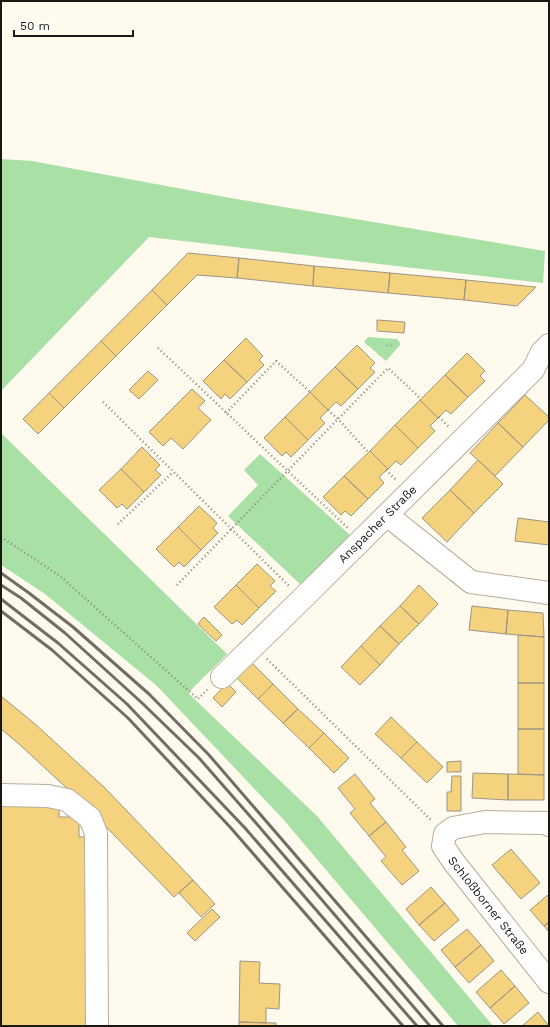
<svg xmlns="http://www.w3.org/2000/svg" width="550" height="1027" font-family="'Work Sans',sans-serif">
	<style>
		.green { fill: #a8e0a6 }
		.park { fill: url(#park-tufts) }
		.building { fill: #f4d27e; stroke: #9c9583 }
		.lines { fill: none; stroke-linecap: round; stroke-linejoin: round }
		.minor-casing { stroke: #b6ae9b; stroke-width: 24 }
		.path { stroke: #8a867d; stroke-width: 2.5; stroke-dasharray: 1 3; stroke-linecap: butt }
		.minor { stroke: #fff; stroke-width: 22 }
		.rail { stroke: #716d64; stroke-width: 3 }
		.labels { text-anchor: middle; stroke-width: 3.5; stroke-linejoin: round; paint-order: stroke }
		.street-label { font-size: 12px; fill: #1b1811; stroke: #fff }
	</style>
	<defs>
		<pattern id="park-tufts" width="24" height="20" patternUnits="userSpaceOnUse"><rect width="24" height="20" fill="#a8e0a6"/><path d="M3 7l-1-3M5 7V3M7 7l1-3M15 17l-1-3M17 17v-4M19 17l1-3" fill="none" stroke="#90bf8e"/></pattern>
	</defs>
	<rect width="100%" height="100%" fill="#fefaee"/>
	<path class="green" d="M1,159L32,161L236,199L545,251L543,283L149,237L1,391Z
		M1,433L227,654L188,693L317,816L493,1026H458L283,819L157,686L45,594L1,565Z
		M260,454L351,536L303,587L228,516L258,485L244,470Z"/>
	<path class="park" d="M368,337L397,339L401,344L386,361L364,342Z"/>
	<path class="building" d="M188,253L239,258L237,278L197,275L167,305L152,290Z
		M239,258L314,266L313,286L237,278Z
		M314,266L390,273L388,293L313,286Z
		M390,273L466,280L464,300L388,293Z
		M466,280L536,287L517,306L464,300Z
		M152,290L167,305L116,356L101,341Z
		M377,320L405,322L404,333L377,331Z
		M246,338L263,356L259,360L264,365L247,382L224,360Z
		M101,341L116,356L64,408L49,393Z
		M357,345L375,363L370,368L375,372L358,389L335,367Z
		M467,353L485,371L480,376L485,381L468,397L445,375Z
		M224,360L247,382L230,399L225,394L221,399L203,381Z
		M335,367L358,389L341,406L336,402L328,410L310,392Z
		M148,371L158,380L139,399L129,390Z
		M445,375L468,397L451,414L446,410L438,418L420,400Z
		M192,389L205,401L198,408L211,420L183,449L171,438L163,446L149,432Z
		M310,392L328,410L320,418L325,423L308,440L285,417Z
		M49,393L64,408L38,434L23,419Z
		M525,395L549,417V420L523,447L498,423Z
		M420,400L438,418L430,426L435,431L418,448L395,425Z
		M285,417L308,440L291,457L286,452L282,456L264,438Z
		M498,423L523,447L495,476L470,453Z
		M395,425L418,448L401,465L396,461L388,469L370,451Z
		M142,447L160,465L155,470L161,475L144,492L121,469Z
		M370,451L388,469L379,477L384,483L368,499L344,476Z
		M478,460L503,484L474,513L450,490Z
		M121,469L144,492L127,509L122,504L117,508L99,490Z
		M344,476L368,499L351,516L345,511L341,515L323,497Z
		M450,490L474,513L447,542L422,518Z
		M199,506L217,523L213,528L218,533L201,550L178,527Z
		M518,518L549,522V545L515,541Z
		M178,527L201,550L184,567L179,562L174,567L156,549Z
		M257,564L275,581L270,586L276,591L259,608L236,585Z
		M236,585L259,608L242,625L237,620L232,624L214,607Z
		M419,585L438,604L419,624L400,606Z
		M400,606L419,624L399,644L380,626Z
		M472,606L508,610L506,634L469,630Z
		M508,610L543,613L544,637L506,634Z
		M204,617L222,635L216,641L198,624Z
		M380,626L399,644L380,665L361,646Z
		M518,635L544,637V683H518Z
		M361,646L380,665L360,685L341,667Z
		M248,659L273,684L258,699L233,674Z
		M227,683L236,692L222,707L213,698Z
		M518,683H544V729H518Z
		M273,684L298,709L283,723L258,699Z
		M1,696L35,724L104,787L193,880L174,897L85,805L19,744L1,729Z
		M298,709L324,733L309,748L283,723Z
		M391,717L417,742L401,758L375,734Z
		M518,729H544V775L518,774Z
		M324,733L349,758L334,773L309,748Z
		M417,742L443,767L427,783L401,758Z
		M461,761V772H447V762Z
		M473,773L508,774V800L472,798Z
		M355,774L375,799L370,803L386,822L369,836L350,813L355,809L338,788Z
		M508,774L544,775V800H508Z
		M452,776H461V811H447V792H451Z
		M1,804L59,805V817H75L79,821V837H90L88,1026H1Z
		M386,822L406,847L402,850L419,871L402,885L381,861L386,857L369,836Z
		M511,849L540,883L521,899L492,865Z
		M193,880L215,904L201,917L179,893Z
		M431,887L445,903L419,925L406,909Z
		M549,894V922L544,926L530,910Z
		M445,903L459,920L434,941L419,925Z
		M212,909L220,917L195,941L187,933Z
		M549,922V932L544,926Z
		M467,929L481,945L455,967L441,950Z
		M481,945L494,961L469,983L455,967Z
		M240,961L260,962L259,983L280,984L279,1009L266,1008V1023L239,1022Z
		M501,970L515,986L490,1008L476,992Z
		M515,986L529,1003L504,1024L490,1008Z
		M538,1012L549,1026H522Z
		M239,1022L276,1023V1026H239Z"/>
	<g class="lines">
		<g class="minor-casing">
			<g id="minor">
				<path d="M387,515L471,582L549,593"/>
				<path id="s1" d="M222,677L302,599L533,370L542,352L549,345"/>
				<path d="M1,795L48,796L67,800L90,818L96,833L97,1026"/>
				<path id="s2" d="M549,825L545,823L485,822L453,828L445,834L443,846L453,861L549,982"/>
			</g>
		</g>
		<path class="path" d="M158,348L348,528
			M103,402L289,586
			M328,410L338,419L368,452
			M226,413L276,361L310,392
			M439,417L449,427
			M386,470L396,480
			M118,524L173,472
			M1,537L60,576L198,699L209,688
			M177,585L338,419L388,368L421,399
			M267,659L432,821"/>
		<use href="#minor" class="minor"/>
		<path class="rail" d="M1,573L29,593L73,627L149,694L209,755L443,1026
			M1,585L21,598L65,633L141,702L199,758L256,823L430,1026
			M1,599L58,643L127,704L245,828L417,1026
			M1,611L52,650L128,718L230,827L403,1026"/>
	</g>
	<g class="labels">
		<g class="street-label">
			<text dy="4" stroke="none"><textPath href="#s1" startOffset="218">Anspacher Straße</textPath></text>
			<text dy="4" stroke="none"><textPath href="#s2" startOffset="194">Schloßborner Straße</textPath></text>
		</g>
	</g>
	<rect width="550" height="1027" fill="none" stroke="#1b1811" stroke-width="4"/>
	<path d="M14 30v6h119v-6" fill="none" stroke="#1b1811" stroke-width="2"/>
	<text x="20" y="30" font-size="12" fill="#1b1811" stroke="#ffffff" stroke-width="3" paint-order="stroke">50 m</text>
</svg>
